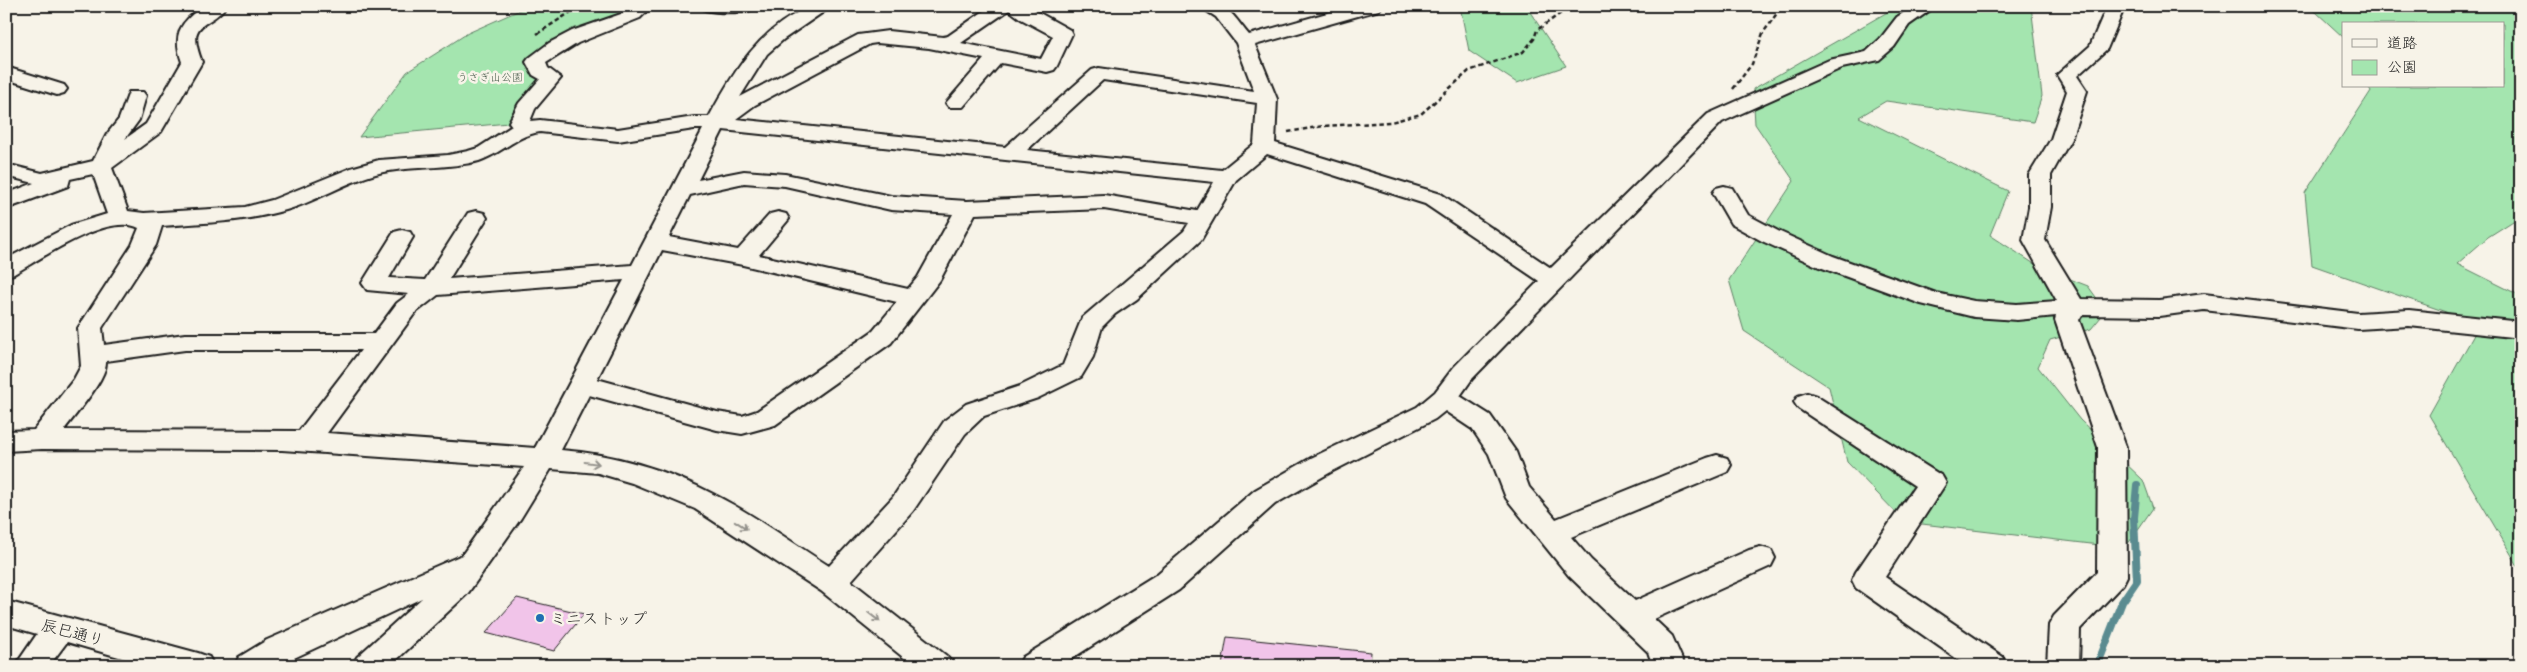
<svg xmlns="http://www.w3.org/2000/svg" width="2527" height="672" font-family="'Comic Neue','Klee One',sans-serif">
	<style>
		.green { fill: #a4e5af; stroke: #608066 }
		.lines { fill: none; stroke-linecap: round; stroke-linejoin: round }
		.stream { stroke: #5a8b90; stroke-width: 8 }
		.building { fill: #f1c4e9; stroke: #1c1c1c }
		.minor-casing { stroke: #1c1c1c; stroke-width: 4 }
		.path { stroke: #1c1c1c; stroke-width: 2.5; stroke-dasharray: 4.5 3; stroke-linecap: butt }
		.minor { fill: #f7f3e8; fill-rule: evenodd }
		.oneway { stroke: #94928c }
		.poi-dot { fill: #1f6fb2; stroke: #f7f3e8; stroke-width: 2 }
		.labels { text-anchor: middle; stroke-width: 5; stroke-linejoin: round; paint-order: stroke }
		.far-park-label { font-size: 11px; fill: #455848; stroke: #f7f3e8 }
		.near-poi-label { font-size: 16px; fill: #1c1c1c; stroke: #f7f3e8; text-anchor: start }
		.near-street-label { font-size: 16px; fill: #1c1c1c; stroke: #f7f3e8 }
	</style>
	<rect width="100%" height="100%" fill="#f7f3e8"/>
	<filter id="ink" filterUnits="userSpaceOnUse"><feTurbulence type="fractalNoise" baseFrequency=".02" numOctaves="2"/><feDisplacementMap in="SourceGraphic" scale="10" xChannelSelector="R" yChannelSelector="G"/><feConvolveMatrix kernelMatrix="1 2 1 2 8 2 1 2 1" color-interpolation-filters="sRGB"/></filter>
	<g filter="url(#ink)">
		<path class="green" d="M529,6H643L537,62L551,78L519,122L359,137L407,72L468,33Z
			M1460,6H1587L1583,10L1528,9L1566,66L1517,83L1469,51Z
			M1898,6H2031L2042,96L2033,122L1886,101L1859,117L2008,191L1990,235L2039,267L2088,286L2106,311L2091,329L2050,340L2038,367L2080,420L2143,480L2153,508L2125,548L1905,522L1847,462L1829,387L1744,331L1729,280L1794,181L1755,124L1753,89Z
			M2301,6H2521V27L2517,29L2521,31V216L2488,237L2457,264L2521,296V571L2429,415L2480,324L2312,265L2305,193L2371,91L2368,86H2503V24H2343V37L2316,12Z"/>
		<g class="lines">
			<path class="stream" d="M2097,666L2122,602L2137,580L2134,518L2137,485"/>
		</g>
		<path class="building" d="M517,598L584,614L554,651L486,633Z
			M1227,637L1371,652L1370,666H1222Z"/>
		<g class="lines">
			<g class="minor-casing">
				<path id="minor" d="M204,6H226C209,30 185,18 202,62L161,132L112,168L128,211L144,213L245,207L272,200L351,168L379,160L448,155L468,151L478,148L512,126L509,122L519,103L540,79L533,75L526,62L529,58L549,43L572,31L621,14L633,6H652L640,18L578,43L546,63L548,68L561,78L535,109L530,121L540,120L618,129L694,117H709C733,72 760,28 809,7C815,5 825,6 832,6L784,39L767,54L740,97L858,35L888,31L943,37L948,36L991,6H1027L1070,30L1072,34L1057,66L1054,70L1047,72L1001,63L963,107H949L946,103L984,59L929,48L877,43L870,44L755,105L736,119L1005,147L1092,70L1099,68L1254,91L1236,43L1216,17L1199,6C1232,6 1229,11 1249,35L1352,6H1382L1379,10L1255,45L1277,99L1275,143L1441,194L1551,268L1708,114L1829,60L1866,52L1880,39L1897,17L1914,6H1936L1909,25L1894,47L1879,60L1842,68L1722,122L1472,379L1460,396L1490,415L1516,452L1529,487L1556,519L1707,458L1717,455L1727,458L1731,465L1727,472L1571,537L1591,560L1635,601L1749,550L1760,547L1771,550L1775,558L1771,566L1654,619L1672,636L1685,666H1653L1648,652L1569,576L1506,498L1489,454L1472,429L1445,411L1435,419L1331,472L1275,504L1179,590L1060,666H1018L1023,657L1157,574L1255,490L1311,458L1417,407L1435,392L1454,367L1539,281L1425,204L1267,154L1236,180L1201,240L1137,299L1115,314L1102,327L1093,357L1081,377L1038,398L984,416L965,434L913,511L851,581L948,657L953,666H914L821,591L695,509L632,483L598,473L551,469L521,518L468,593L390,666H352L357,657L422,598L277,666H234L239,657L267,640L462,555L524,467L282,450L42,449L6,451V431L34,430L74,379L81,366L78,328L132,245L139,228C108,212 42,258 14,274L6,276V259L71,225L107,214L93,174L70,179L68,186L6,209V194L34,183L14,178L6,179V167L14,166L42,173L93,161L107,134L119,119L129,92H143L146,96L139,120L125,139L146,124L182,62C172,34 180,22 204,6ZM1009,10L1021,19L1053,36L1041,59L961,43ZM1103,80L1257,103L1254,144L1222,170L1027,150ZM694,129H703L632,265L449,279L487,218L484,213L476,211L468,213L425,280L389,278L413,237L410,232L402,230L394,232L362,283L367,290L409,294L397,303L374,334H185L104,345L102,328L156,245L162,226C204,223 245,222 286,210C321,200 353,177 389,171C419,166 449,169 479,161C501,154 517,135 540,132L618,141ZM723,130L1214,182L1197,211L1104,195L967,201L891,196L785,174L744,171L698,180ZM744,183L785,186L891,210L953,214L918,277L908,289L759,255L789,219L786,214L778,212L770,214L738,250L669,237L690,195ZM1104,209L1189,223L1184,231L1082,318L1063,365L1020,386L966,404L945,420L893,497L829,566C792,543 755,515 715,495C668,470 614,454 561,450L589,395L717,430L742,434L775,425L891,343L940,280L975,214ZM662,250L743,265L897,302L873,331L757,411L742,416L717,412L597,379ZM624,280L535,448L327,433L415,313L438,295ZM185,350H361L299,431L64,430C74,416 108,378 106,361Z
					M702,6H754L751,10C738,13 718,13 705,10Z
					M2107,6H2125L2107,49L2077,76L2087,91L2071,139L2051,175V207L2045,240L2081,299L2159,300L2204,294L2358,313L2409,310L2521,322V338L2409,326L2358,329L2204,310L2159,316L2082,315L2079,320L2126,447L2127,576L2123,584L2080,629L2079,666H2047L2049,625L2054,616L2097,572L2098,447L2055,320L2056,316L2017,320L1974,317L1921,304L1817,266L1762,241L1731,224L1713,193L1716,188L1724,186L1732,188L1748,215L1778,231L1833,256L1936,293L1974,301L2017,304L2057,301L2023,240L2029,207V175L2051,139L2067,91L2057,75L2090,46Z
					M6,67L64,85L67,89L64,93L57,95L6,79Z
					M1807,393L1816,396L1942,476L1946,483L1885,577L2003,657L2008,666H1967L1856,588L1852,580L1856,572L1915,486L1798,408L1794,402L1798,396Z
					M6,601L198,653L209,657L214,666H150L67,642L49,666H15L37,634L6,625Z"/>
			</g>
			<path class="path" d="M537,34L580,6
				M1733,89L1752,64L1763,33L1782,6
				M1288,132L1323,126L1391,122L1421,114L1469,71L1523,52L1534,39L1537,30L1571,6"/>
			<use href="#minor" class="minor"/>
		</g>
		<defs><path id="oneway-shaft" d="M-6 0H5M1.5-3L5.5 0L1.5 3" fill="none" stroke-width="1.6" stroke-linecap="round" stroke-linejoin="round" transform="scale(1.25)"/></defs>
		<g class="oneway">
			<use href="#oneway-shaft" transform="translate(592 463) rotate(8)"/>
			<use href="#oneway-shaft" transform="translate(741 525) rotate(33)"/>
			<use href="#oneway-shaft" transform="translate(874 617) rotate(38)"/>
		</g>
	</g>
	<circle class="poi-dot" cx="540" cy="618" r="5"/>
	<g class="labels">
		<g class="far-park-label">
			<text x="490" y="81">うさぎ山公園</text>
		</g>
		<g class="near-poi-label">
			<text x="550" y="624">ミニストップ</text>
		</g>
		<g class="near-street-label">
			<text transform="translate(73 632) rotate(15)" y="6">辰巳通り</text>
		</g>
	</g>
	<rect width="2527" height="672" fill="none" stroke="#f7f3e8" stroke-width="25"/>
	<rect x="12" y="12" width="2502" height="647" fill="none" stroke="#1c1c1c" stroke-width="2" filter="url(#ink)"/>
	<rect x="2342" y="22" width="162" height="65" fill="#f7f3e8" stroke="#9f9d96"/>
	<rect x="2352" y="39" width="25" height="8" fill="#f7f3e8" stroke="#9f9d96"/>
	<text x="2387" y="48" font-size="15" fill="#1c1c1c">道路</text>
	<rect x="2352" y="60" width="25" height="15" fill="#a4e5af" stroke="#9f9d96"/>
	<text x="2387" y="72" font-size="15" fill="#1c1c1c">公園</text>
</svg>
